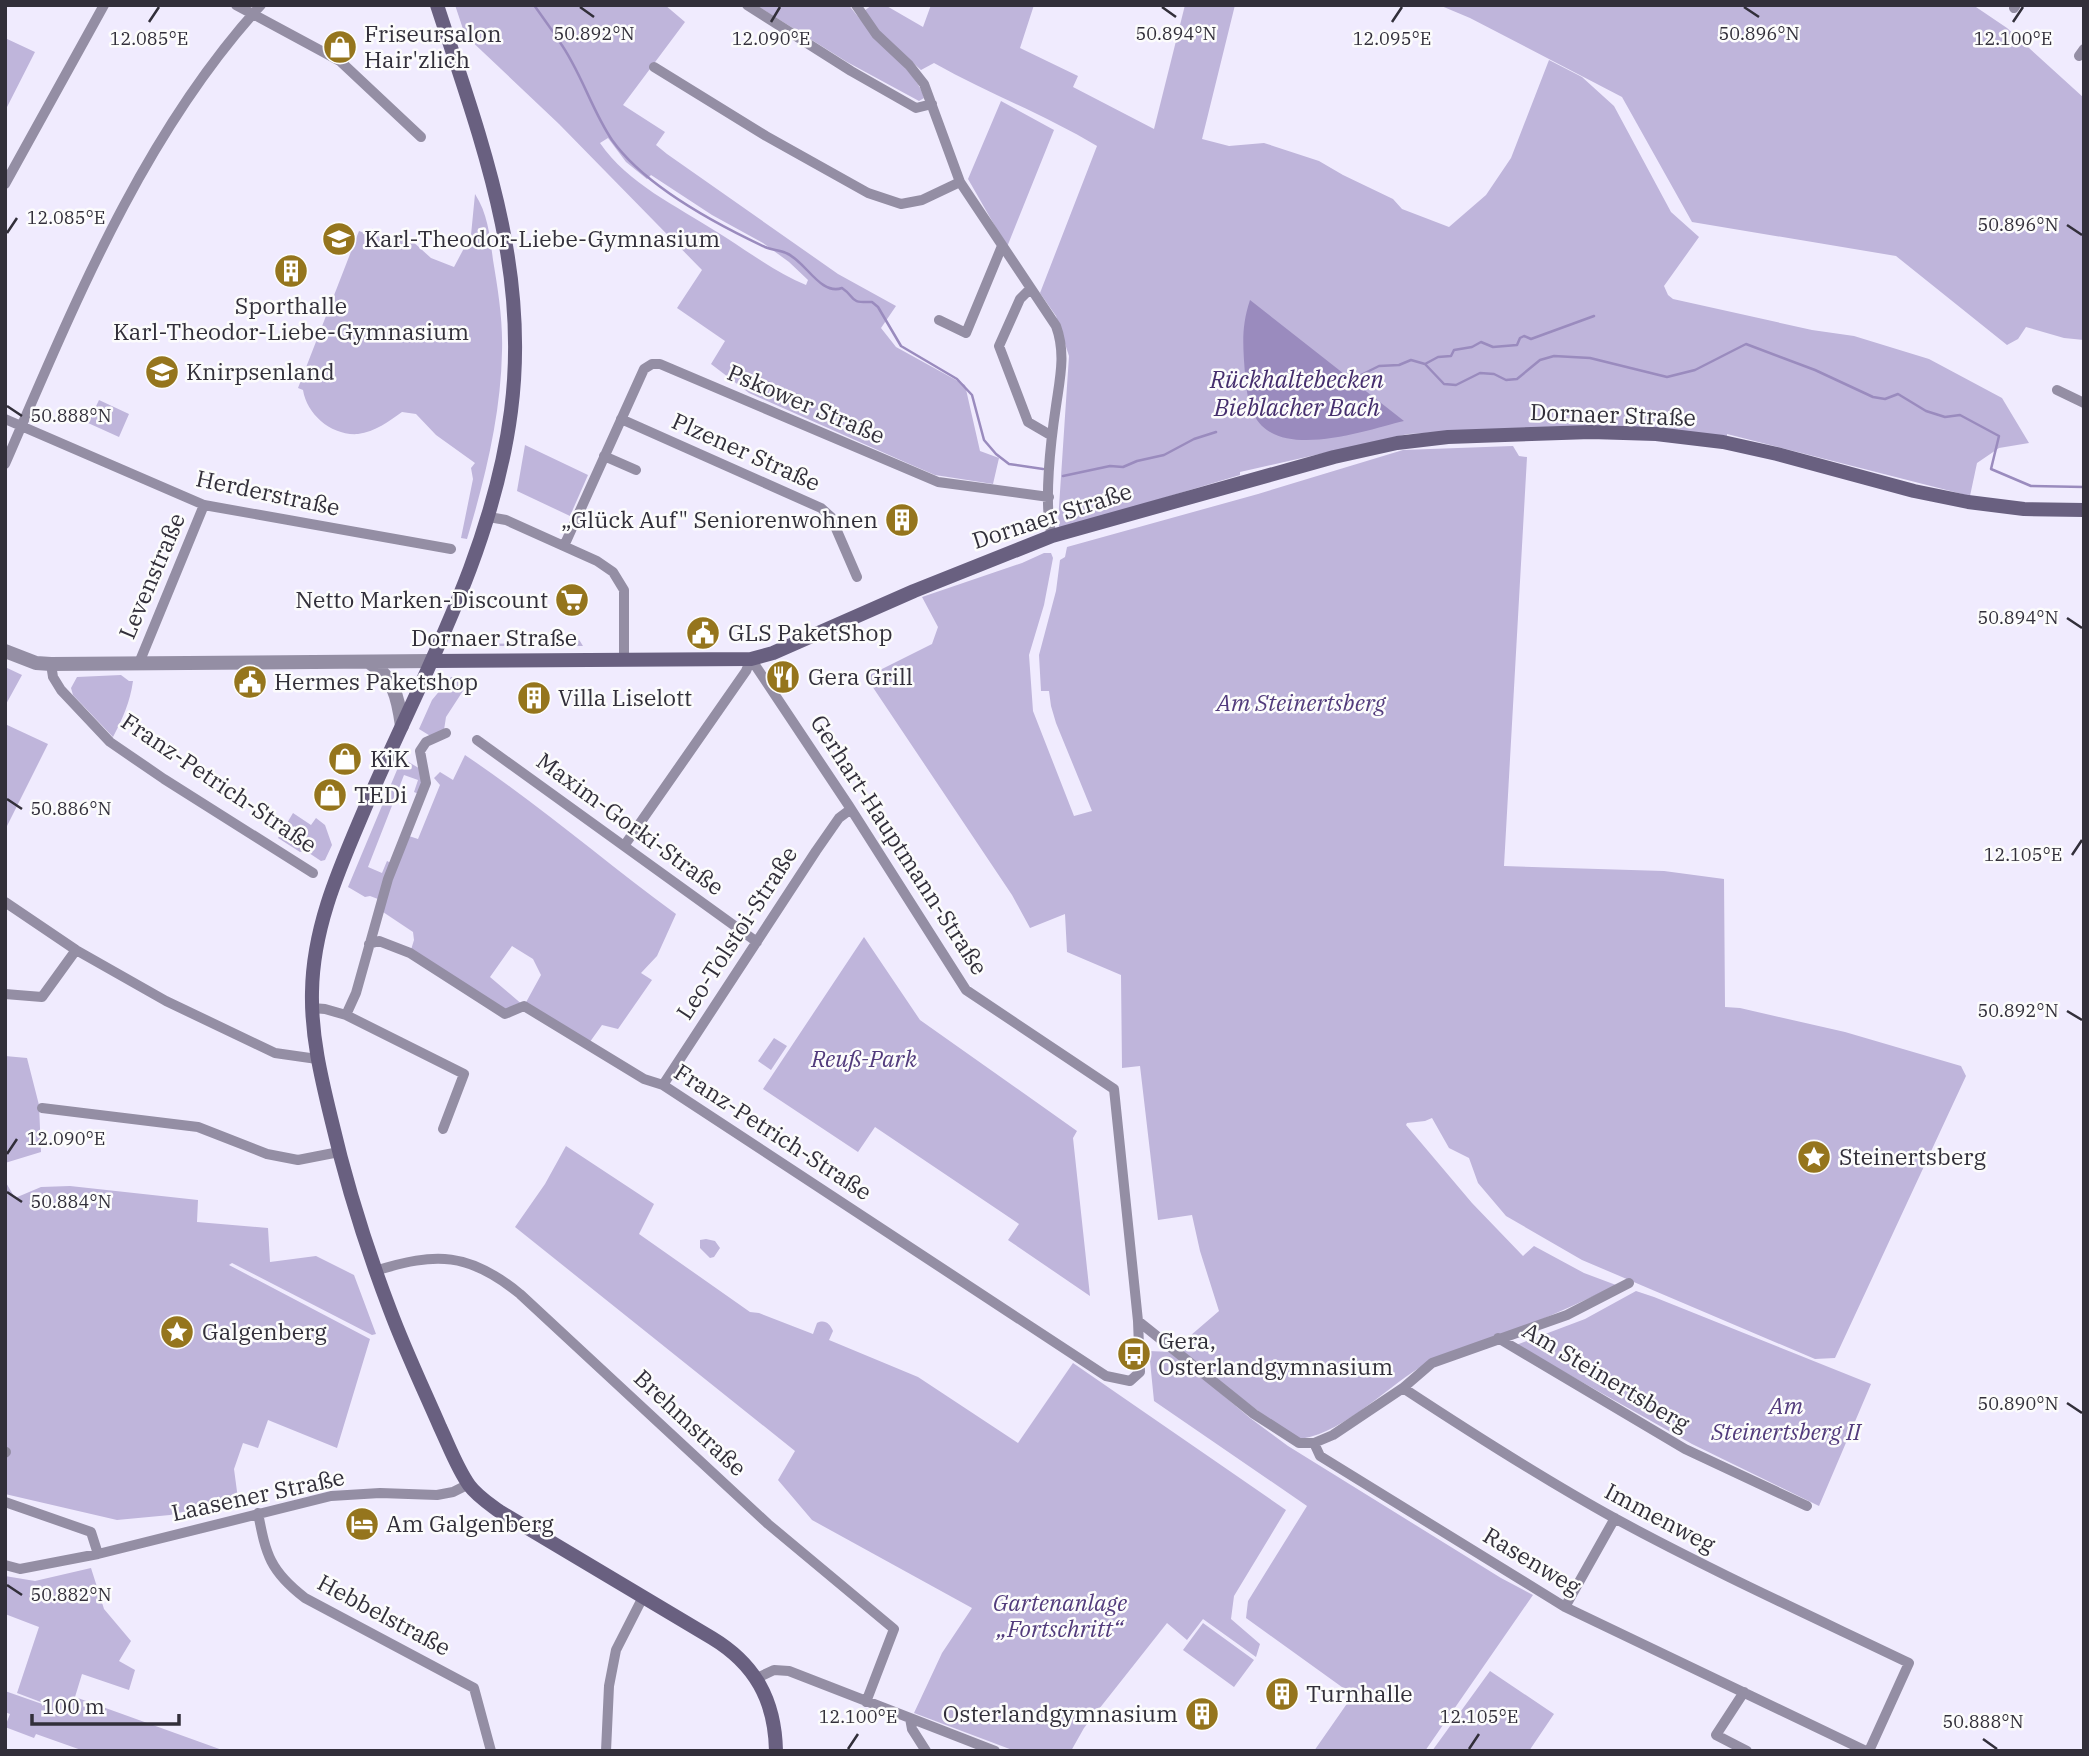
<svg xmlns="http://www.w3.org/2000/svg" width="2089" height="1756" font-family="'IBM Plex Serif',serif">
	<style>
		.green { fill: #bfb5db; fill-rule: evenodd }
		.water { fill: #9a8bbe }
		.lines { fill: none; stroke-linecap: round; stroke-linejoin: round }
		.stream { stroke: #9a8bbe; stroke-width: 2.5 }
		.minor { stroke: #948ea4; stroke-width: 10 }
		.tertiary { stroke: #948ea4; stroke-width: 14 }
		.secondary { stroke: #696080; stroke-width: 14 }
		.ticks { fill: none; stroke: #322f3a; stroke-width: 2.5 }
		.labels { text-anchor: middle; stroke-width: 5; stroke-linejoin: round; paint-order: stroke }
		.poi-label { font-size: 23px; fill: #322f3a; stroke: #fcfcfc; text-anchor: start }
		.street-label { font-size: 23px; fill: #322f3a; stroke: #fcfcfc }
		.park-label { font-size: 23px; font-style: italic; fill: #523b7c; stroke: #fcfcfc }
		.water-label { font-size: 24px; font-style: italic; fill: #452e6d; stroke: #fcfcfc }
		.ticks-label { font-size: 18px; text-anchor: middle; fill: #322f3a; stroke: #fcfcfc; stroke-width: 5; stroke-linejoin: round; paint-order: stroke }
	</style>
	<rect width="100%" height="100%" fill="#f0ebfe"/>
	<path class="green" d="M455,5H665L685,22L623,105L665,132L656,145L667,154L838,274L896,306L881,328L896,347L965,385L980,451L999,458L993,484L935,475L907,463L749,393L711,364L725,341L677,308L702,270L559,124L465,35ZM608,138L626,162L647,179L651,175L712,215L763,243L789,262L808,280L806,285C775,272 746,250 717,232C677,206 628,184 600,143Z
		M756,5H849C864,28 922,77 924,98L919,101L847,62Z
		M872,5H885L923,27L931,5H1034L1020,48L1078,76L1073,87L1154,129L1185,5H1235L1202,139L1229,146L1264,143L1319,161L1343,175L1393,199L1402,209L1449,227L1486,195L1511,158L1549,60L1582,77L1614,106L1671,212L1699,237L1664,286L1668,295L1673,299L1812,330L1854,336L1929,359L2002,398L2029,443L1999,448L1977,463L1970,496L1727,434V438L1473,430L1408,434L1240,472V475L1060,529L1058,522L1069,356L1056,316L1040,293L1097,146C1044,114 987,93 934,63L921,70L879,32L864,11Z
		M1439,5H1973L2007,28L2084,98V340L2064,338L2026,327L2018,339L2007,345L1896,256L1692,222L1622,97L1470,18Z
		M5,38L35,52L5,111Z
		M1001,101L1054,130L1007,247L968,179Z
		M475,194C488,214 490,237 493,260C498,290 503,320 502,351C501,414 485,479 467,539L461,538L473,479L471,468L475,463L436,435L416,414L402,412C389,421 375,432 358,434C332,436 307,415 303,390L298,388L359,231L375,237L386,235L411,240L431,258L454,267L471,235Z
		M99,400L129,414L119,437L88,423Z
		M525,445L588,475L570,516L517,491Z
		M1513,446L1519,456L1527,457L1504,866L1664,871L1724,879L1725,1007L1740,1008L1845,1032L1961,1066L1966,1076L1835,1358L1815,1359L1582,1260L1506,1216L1478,1183L1469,1158L1449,1148L1432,1118L1425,1121L1407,1123L1406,1125L1472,1203L1523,1256L1534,1246L1584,1273L1616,1285C1573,1307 1529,1325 1484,1343C1463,1351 1438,1357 1419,1368C1385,1389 1336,1439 1295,1439L1176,1348L1219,1311L1200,1251L1192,1215L1158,1220L1140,1066L1122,1068L1121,975L1067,952L1065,914L1030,928L1012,895L866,677L932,644L938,627L922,597L1022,563L1044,553H1051L1053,558L1044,605L1029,655L1033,711L1074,816L1092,811L1056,723L1051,706L1049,691H1041L1039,655L1056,591L1060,560L1065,557L1067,547L1258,494L1403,450Z
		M474,632L475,644L568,643V636L578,638L583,646H482C473,643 469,642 466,633Z
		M5,667L22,675L5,706Z
		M121,675L129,681H133C130,702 123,718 113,737L73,695L71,688L77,677Z
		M451,677H472L446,717L444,730L432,737L419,729L432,700Z
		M5,724L48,744L5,830Z
		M465,755C538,804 605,862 676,914L657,956L641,973L652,980L618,1029L602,1025L587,1046L525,1006L505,1014L410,953L414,940L413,932L380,910L409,836L418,839L440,785L434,778L440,772L453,780ZM512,946L533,959L541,975L524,1006L490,977Z
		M402,758L422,770L421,795L414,792L418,780L404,775L368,867L382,873L387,861L391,863L378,899L370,896L365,897L348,887Z
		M293,813L311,825L316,818L325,825L332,845L325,860L321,861L306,851L300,852L278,838Z
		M864,937L920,1020L1077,1131L1073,1138L1090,1296L1008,1240L1019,1224L875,1127L858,1152L763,1089Z
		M774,1038L787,1046L771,1070L758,1061Z
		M5,1056L27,1058L39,1105L41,1152L5,1163Z
		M566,1146L654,1204L639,1234L750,1312L759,1313L813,1334L817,1323C825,1319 830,1324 833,1331L829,1340L918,1377L1018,1443L1073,1363L1286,1510L1234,1596L1231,1619L1260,1644L1256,1657L1203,1619L1187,1640L1167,1623L1084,1728L1071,1751H1015L914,1713L942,1653L972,1608L812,1520L778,1480L795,1451L515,1227L545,1184Z
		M5,1181L15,1198L41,1187L70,1186L198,1200L197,1222L268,1228L270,1262L316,1256L354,1275L376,1334L372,1335L232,1263L229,1265L370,1339L337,1448L268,1420L258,1448L243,1443L234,1469L238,1499L170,1515L117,1520L5,1494Z
		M706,1239L715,1241L720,1248L714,1257L710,1258L700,1248V1240Z
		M1636,1291L1654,1297L1871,1384L1819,1506L1692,1444L1516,1345L1585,1319Z
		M1149,1351L1172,1352L1250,1418L1288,1446L1501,1578L1533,1595L1425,1751H1314L1353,1695L1246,1618L1248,1601L1307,1506L1154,1401Z
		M91,1568L104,1609L131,1641L119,1661L135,1670L129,1690L82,1674L75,1697L225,1751H84L36,1734L34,1738L5,1727L10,1714L5,1712V1691L45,1705L46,1704L17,1693L39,1627L5,1614V1576L35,1581Z
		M1203,1623L1254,1660L1234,1687L1183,1650Z
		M1490,1671L1554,1714L1529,1751H1432Z"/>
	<path class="water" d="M1250,300L1404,421C1366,430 1278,462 1254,415C1248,404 1246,387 1245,374C1243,346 1241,327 1250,300Z"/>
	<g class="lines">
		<path class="stream" d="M534,5L556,36
			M559,41C581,71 591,109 612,140C644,185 716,224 765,247C772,250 780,250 786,253C805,260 820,296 842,288C857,298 847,303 872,302L878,307L901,346L957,379L972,395L984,440L996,454L1009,464L1043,469
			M1425,364L1438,357L1451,356L1454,350L1472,347L1481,342L1493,347L1517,345L1520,338L1524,336L1531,339L1594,316
			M1349,381L1379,366L1399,365L1411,360L1425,364L1444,384L1456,385L1480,373L1494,374L1506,380L1517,379L1540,360L1554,356L1590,358L1667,377L1695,370L1746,344L1815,370L1873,397L1885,399L1898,394L1926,411L1945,417L1960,415L1999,436L1991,469L2031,486L2084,487
			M1063,476L1110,466L1123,467L1137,461L1164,455L1194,439L1216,432"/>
		<path class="minor" d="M236,5L340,61L421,137
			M747,5L851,71L916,108L932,104
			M856,5L876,34L909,65L924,84L960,182L1056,326C1066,353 1060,378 1056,406C1051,439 1043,505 1052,536
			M2014,8L2016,5
			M2079,56L2084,49
			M654,67L766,136L868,193L901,204L922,200L960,182
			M5,184L104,5
			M1030,289L1020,299L999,346L1028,422L1052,436
			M939,320L966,333L1002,246
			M2057,390L2084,403
			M5,419L204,505L451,549
			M621,419L821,508L831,517L857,577
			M604,456L636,470
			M5,464C74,305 143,134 261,5
			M489,517L506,520L597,561L613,572L624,590V660
			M564,546L644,369L652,364H660L938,482L1049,497
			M139,663L204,505
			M51,664L53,677L61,690L110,742L164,779L313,873
			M477,740L757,942
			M624,846L746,671L751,659
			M5,902L76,950L166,1001L275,1053L317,1059
			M369,944L379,941L410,953L505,1014L524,1006L644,1079L663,1085L1106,1376L1130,1381L1140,1372L1138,1321L1114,1089L966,990L849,806L751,659
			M5,994L42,997L76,950
			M312,1008L325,1009L346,1015L464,1074L443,1129
			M346,1015L356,993L388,879L426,783L420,751L426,742L446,733
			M663,1085L816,851L839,818L851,809
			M42,1108L198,1127L267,1154L298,1160L339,1152
			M375,1271C436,1252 469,1252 520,1294L768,1524L894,1629L866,1702
			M1138,1321L1254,1414L1299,1443H1314L1333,1435L1403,1388L1432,1363L1567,1315L1629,1283
			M1498,1338L1685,1449L1807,1506
			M1403,1388C1473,1434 1543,1479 1616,1519C1712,1571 1811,1616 1909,1663L1869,1751
			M1314,1443L1320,1456L1565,1607L1866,1751
			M5,1453L6,1452
			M5,1502L91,1532L98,1554
			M258,1513C266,1555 270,1571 305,1598L474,1688L491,1751
			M5,1565L20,1569L98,1554L331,1496L380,1493L437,1495L453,1492L469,1484
			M1565,1607L1615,1518
			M757,1678L774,1670L789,1671L995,1751
			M1744,1692L1716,1735L1747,1751
			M910,1718L912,1729L926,1751
			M606,1751L609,1686L616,1650L643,1597"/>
		<path class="tertiary" d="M5,651L36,663L51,664L433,661
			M369,662C394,678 398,697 402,726"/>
		<path class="secondary" d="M437,5C481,140 530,266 511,411C493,551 423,674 368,801C342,863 313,923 312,992C311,1035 321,1077 331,1118C346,1183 366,1247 390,1310C405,1350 423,1388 440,1427C449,1446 457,1468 469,1485C477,1496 488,1503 499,1511L712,1638C755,1664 775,1700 776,1751
			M433,661L751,659L773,653L914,591L1052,536L1334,457L1397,443L1448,437L1591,432L1656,434L1723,442L1777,454L1914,491L1968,502L2024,509L2084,510"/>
	</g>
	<path class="ticks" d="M580,7L594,17M1162,7L1176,17M1744,7L1759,17M149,22L159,7M771,22L780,7M1392,22L1402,7M2013,22L2023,7M2067,225L2082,235M7,233L17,218M7,406L22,416M2067,618L2082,628M7,799L22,809M2072,855L2082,840M2067,1011L2082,1020M7,1154L17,1139M7,1192L22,1202M2067,1403L2082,1413M7,1585L22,1595M1983,1739L1997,1749M848,1749L858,1734M1469,1749L1479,1734"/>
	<defs>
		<g id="shop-disc" transform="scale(1.75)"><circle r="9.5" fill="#95751d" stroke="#fcfcfc"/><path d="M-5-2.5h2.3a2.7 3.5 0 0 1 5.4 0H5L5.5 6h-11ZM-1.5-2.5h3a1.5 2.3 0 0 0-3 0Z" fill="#fff"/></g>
		<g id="school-disc" transform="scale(1.75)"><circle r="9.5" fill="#95751d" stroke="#fcfcfc"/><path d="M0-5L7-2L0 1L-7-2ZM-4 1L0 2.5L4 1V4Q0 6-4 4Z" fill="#fff"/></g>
		<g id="building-disc" transform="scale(1.75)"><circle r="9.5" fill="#95751d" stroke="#fcfcfc"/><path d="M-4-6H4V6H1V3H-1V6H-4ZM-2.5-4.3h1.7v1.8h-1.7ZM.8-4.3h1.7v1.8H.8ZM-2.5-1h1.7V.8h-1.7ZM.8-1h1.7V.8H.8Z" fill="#fff"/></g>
		<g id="supermarket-disc" transform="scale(1.75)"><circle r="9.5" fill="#95751d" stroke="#fcfcfc"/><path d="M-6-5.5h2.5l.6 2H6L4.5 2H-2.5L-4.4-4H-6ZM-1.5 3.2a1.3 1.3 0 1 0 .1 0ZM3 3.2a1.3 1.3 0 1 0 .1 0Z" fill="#fff"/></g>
		<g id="civic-disc" transform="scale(1.75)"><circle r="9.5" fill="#95751d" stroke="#fcfcfc"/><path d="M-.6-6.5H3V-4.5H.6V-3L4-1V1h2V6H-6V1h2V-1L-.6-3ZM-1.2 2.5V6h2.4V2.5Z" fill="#fff"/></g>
		<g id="restaurant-disc" transform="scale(1.75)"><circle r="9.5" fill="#95751d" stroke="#fcfcfc"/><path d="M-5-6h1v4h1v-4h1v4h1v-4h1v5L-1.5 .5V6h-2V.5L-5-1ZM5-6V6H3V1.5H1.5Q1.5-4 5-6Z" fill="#fff"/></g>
		<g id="sight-disc" transform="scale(1.75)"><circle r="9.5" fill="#95751d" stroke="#fcfcfc"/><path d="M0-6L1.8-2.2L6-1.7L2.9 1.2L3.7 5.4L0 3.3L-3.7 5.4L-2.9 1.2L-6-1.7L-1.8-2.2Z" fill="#fff"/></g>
		<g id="bus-disc" transform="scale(1.75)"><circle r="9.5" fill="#95751d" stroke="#fcfcfc"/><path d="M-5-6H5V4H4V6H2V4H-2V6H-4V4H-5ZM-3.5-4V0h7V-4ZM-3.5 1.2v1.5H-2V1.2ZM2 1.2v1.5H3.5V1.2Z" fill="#fff"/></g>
		<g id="hotel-disc" transform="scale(1.75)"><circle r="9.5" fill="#95751d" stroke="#fcfcfc"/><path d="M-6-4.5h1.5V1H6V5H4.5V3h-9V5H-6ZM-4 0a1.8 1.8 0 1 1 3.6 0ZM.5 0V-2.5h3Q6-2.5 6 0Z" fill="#fff"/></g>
	</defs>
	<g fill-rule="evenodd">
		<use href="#shop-disc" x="340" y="47"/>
		<use href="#school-disc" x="339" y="239"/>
		<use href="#building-disc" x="291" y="271"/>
		<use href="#school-disc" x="162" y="372"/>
		<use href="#building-disc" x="902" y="520"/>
		<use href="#supermarket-disc" x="572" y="600"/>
		<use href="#civic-disc" x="703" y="633"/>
		<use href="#restaurant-disc" x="783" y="677"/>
		<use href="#civic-disc" x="250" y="682"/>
		<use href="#building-disc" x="534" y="698"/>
		<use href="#shop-disc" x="345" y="759"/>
		<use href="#shop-disc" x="330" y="795"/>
		<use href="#sight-disc" x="1814" y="1157"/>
		<use href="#sight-disc" x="177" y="1332"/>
		<use href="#bus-disc" x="1134" y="1354"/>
		<use href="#hotel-disc" x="362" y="1524"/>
		<use href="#building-disc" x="1282" y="1694"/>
		<use href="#building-disc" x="1202" y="1714"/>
	</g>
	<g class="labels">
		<g class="poi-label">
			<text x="364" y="42">Friseursalon<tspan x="364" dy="26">Hair'zlich</tspan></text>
			<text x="364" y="247">Karl-Theodor-Liebe-Gymnasium</text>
			<text x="291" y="314" text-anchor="middle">Sporthalle<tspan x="291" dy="26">Karl-Theodor-Liebe-Gymnasium</tspan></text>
			<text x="186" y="380">Knirpsenland</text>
			<text x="878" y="528" text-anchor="end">„Glück Auf" Seniorenwohnen</text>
			<text x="548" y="608" text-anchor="end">Netto Marken-Discount</text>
			<text x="728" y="641">GLS PaketShop</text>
			<text x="808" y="685">Gera Grill</text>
			<text x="274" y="690">Hermes Paketshop</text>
			<text x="558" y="706">Villa Liselott</text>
			<text x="370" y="767">KiK</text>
			<text x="354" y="803">TEDi</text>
			<text x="1839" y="1165">Steinertsberg</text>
			<text x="202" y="1340">Galgenberg</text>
			<text x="1158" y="1349">Gera,<tspan x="1158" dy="26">Osterlandgymnasium</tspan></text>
			<text x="386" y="1532">Am Galgenberg</text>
			<text x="1306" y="1702">Turnhalle</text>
			<text x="1178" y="1722" text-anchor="end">Osterlandgymnasium</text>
		</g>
		<g class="street-label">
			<text transform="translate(806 404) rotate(23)" y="8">Pskower Straße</text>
			<text transform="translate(1613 415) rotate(2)" y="8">Dornaer Straße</text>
			<text transform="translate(746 452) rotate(24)" y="8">Plzener Straße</text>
			<text transform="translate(268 493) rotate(12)" y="8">Herderstraße</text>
			<text transform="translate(1052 516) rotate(-18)" y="8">Dornaer Straße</text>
			<text transform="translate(152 576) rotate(-67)" y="8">Levenstraße</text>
			<text x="494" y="646">Dornaer Straße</text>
			<text transform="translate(219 783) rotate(34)" y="8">Franz-Petrich-Straße</text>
			<text transform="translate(630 824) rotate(36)" y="8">Maxim-Gorki-Straße</text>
			<text transform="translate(899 845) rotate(57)" y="8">Gerhart-Hauptmann-Straße</text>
			<text transform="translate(737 933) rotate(-57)" y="8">Leo-Tolstoi-Straße</text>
			<text transform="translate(773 1132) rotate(33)" y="8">Franz-Petrich-Straße</text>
			<text transform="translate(1606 1377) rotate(31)" y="8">Am Steinertsberg</text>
			<text transform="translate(690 1423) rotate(43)" y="8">Brehmstraße</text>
			<text transform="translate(258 1495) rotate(-12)" y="8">Laasener Straße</text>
			<text transform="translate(1660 1518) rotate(28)" y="8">Immenweg</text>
			<text transform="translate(1532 1561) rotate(31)" y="8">Rasenweg</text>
			<text transform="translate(384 1615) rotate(28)" y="8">Hebbelstraße</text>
		</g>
		<g class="park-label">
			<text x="1301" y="711">Am Steinertsberg</text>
			<text x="864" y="1067">Reuß-Park</text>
			<text x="1786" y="1414">Am<tspan x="1786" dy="26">Steinertsberg II</tspan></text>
			<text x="1060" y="1611">Gartenanlage<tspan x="1060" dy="26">„Fortschritt“</tspan></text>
		</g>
		<g class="water-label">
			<text x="1297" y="388">Rückhaltebecken<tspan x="1297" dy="28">Bieblacher Bach</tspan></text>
		</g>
	</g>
	<g class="ticks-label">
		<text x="594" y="40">50.892°N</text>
		<text x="1176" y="40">50.894°N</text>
		<text x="1759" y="40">50.896°N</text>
		<text x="771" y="45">12.090°E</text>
		<text x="2013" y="45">12.100°E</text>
		<text x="149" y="45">12.085°E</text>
		<text x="1392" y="45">12.095°E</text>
		<text x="66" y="224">12.085°E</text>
		<text x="2018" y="231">50.896°N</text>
		<text x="71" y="422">50.888°N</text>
		<text x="2018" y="624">50.894°N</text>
		<text x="71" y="815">50.886°N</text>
		<text x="2023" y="861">12.105°E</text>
		<text x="2018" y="1017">50.892°N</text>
		<text x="66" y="1145">12.090°E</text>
		<text x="71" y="1208">50.884°N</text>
		<text x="2018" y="1410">50.890°N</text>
		<text x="71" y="1601">50.882°N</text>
		<text x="858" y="1723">12.100°E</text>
		<text x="1479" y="1723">12.105°E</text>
		<text x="1983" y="1728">50.888°N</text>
	</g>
	<rect width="2089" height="1756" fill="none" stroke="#322f3a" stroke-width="14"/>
	<path d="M32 1714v10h147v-10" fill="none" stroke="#322f3a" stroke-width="3.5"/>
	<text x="42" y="1714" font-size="21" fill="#322f3a" stroke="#fcfcfc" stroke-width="5" paint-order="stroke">100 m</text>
</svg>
